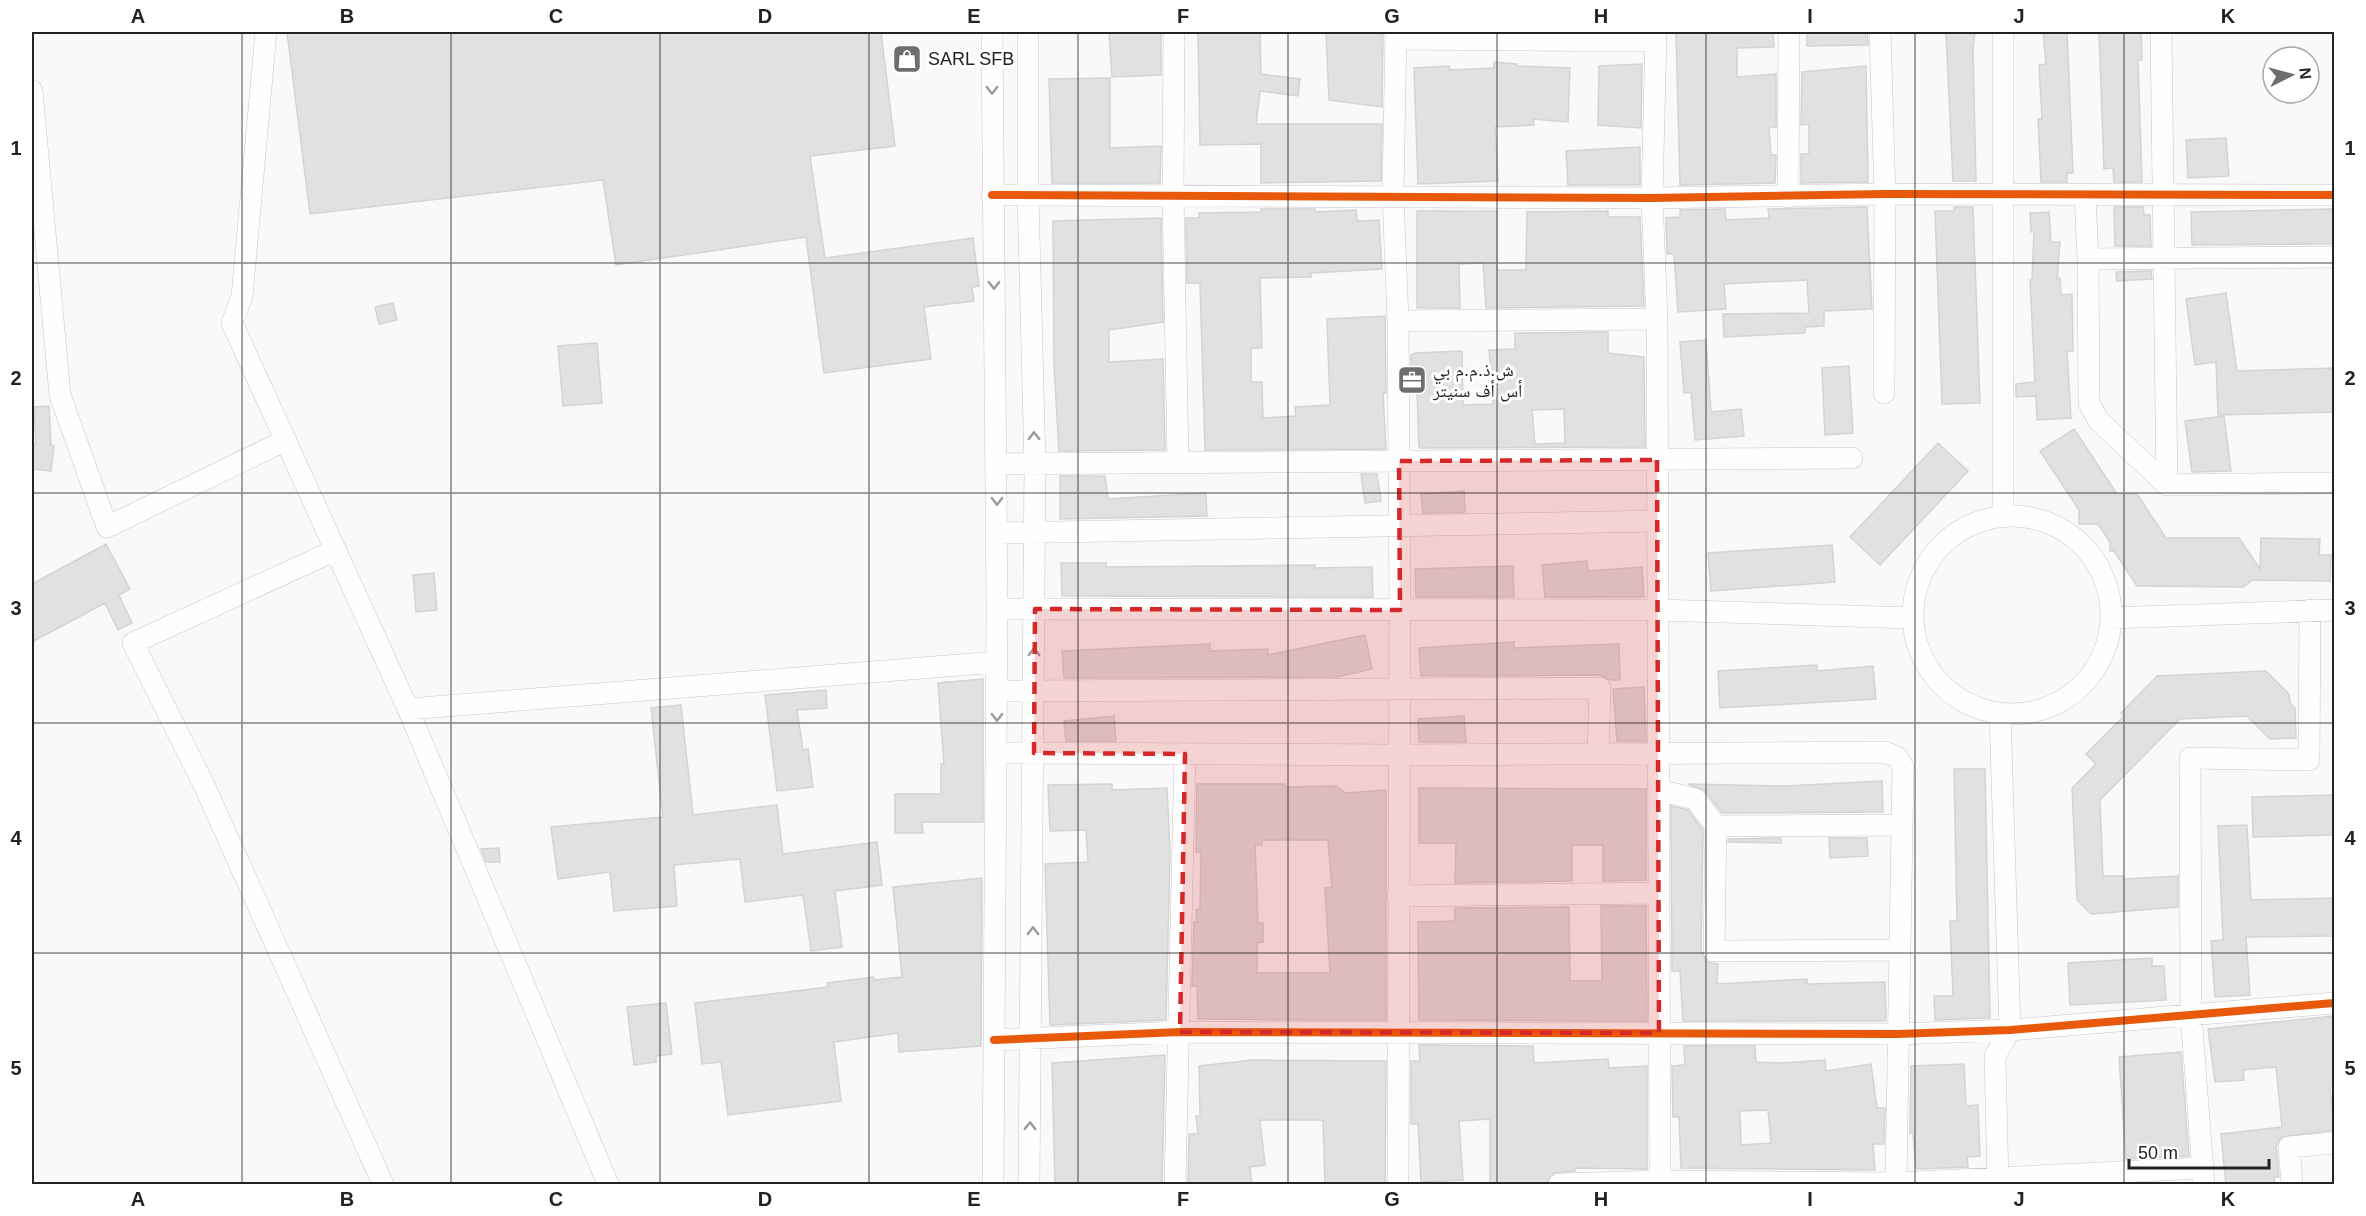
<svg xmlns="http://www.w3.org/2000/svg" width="2366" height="1216" font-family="Helvetica,'Noto Naskh Arabic',sans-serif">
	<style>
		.building { fill: #e2e1e2; stroke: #d4d3d4; stroke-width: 1.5; fill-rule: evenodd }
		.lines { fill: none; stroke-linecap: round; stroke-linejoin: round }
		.minor-casing { stroke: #c8c6c8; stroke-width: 22 }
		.minor { stroke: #fefefe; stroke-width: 21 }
		.cycleway-casing { stroke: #fff; stroke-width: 11 }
		.cycleway { stroke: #e8590c; stroke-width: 8 }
		.oneway { stroke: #9b9b9c }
		.marked { fill: #d62828; fill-opacity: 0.2; stroke: #d62828; stroke-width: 4.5; stroke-dasharray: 12 8; stroke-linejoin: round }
		.grid { fill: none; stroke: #232224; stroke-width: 1.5; stroke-opacity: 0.55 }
		.labels { text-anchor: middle; stroke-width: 6; stroke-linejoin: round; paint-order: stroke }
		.poi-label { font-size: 18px; fill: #232224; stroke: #fff; text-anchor: start }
		.neatline { fill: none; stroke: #232224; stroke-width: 2 }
		.grid-label { font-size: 20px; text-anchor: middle; font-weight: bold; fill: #232224 }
	</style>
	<rect width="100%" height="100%" fill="#faf8fb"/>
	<path class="building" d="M287,32H881L895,146L810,156L825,258L973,238L979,286L972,287L974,301L924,307L931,359L824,373L806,237L616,265L603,180L310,214Z
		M1109,32H1161V75L1112,77Z
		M1198,32L1260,33L1261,74L1300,79L1298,96L1260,91L1256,124H1382L1381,181L1261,183V144L1200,145Z
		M1326,32H1383L1382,107L1329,100Z
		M1676,32H1773L1774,47L1737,48V77L1776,74V127H1769L1771,155H1776L1775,183L1680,185Z
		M1807,32H1867L1868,45L1807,46Z
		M1946,32H1975L1973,49L1976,181H1953Z
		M2043,32H2067L2073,173H2067V182H2041L2038,119H2042L2039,65L2046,64Z
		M2099,32H2141L2142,60H2138L2142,182H2114L2113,168L2104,169Z
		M1494,62L1517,64V66L1570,68L1568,122L1533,119L1534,125L1495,127L1498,181L1418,184L1414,68L1449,66L1450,70L1494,68Z
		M1642,64L1641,128L1598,125L1599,66Z
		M1866,66L1868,182L1801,183V154H1809V124L1801,125L1802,72Z
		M1110,78V148L1161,146L1160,183H1052L1049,79Z
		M2226,138L2229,176L2188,178L2186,140Z
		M1640,147V185H1568L1566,151Z
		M1867,207L1872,309L1824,311V326L1805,327V333L1724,337L1723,314L1809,313L1807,280L1724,284L1726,309L1678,312L1674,254H1667L1666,218L1680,217V210L1725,209L1726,220L1769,218L1768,209Z
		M1954,207H1973L1980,403L1942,404L1935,211H1954Z
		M2114,207H2143L2144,215H2150L2151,246H2115Z
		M1261,209H1315V212L1356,210L1357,221L1379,220L1382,269L1311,273V277L1260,278L1262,348H1251V382H1262L1263,418L1296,416L1295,407L1330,405L1327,319L1385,316L1386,393H1383L1386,449L1205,450L1200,283H1187L1186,218H1199V213L1261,212Z
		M2334,209V244L2192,245L2191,212Z
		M1417,211H1497V270H1526L1527,212L1608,211V217H1640L1644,306L1486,308L1483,263L1459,264L1460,308H1417Z
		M2049,212L2051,242H2060L2057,279L2060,278L2061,295L2072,294L2073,351H2067L2071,418L2037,420L2036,396L2016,397V384L2035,382L2030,280H2032L2034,232H2031L2030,213Z
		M1161,218L1163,322L1109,330V362L1163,359L1165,450L1059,451L1054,366L1053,221Z
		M2151,271L2152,279L2117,281L2116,272Z
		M2226,293L2237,371L2334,368V412L2218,415L2216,362L2195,365L2186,299Z
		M393,303L397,320L379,324L375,307Z
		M1608,332V353L1644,357L1645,447L1419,448L1417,392H1411V355L1416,353L1462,351L1463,405L1493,404L1489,350L1515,349V333ZM1564,409L1565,443L1535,444L1532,410Z
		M1706,340L1711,412L1741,409L1744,436L1695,440L1691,392L1684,393L1680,342Z
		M597,343L602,403L563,406L558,346Z
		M1849,366L1853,433L1825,435L1822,368Z
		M49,406L51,445L54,446L51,471L32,469V443L36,444L34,407Z
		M2224,416L2231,471L2192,472L2185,421Z
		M2074,429L2117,494H2137L2166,538H2239L2260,569L2261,538L2320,539L2319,555H2331L2330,581L2253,580L2243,587L2137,586L2114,551H2110V542L2098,524H2079V510L2040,451Z
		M1938,443L1968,471L1880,565L1850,537Z
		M1361,474H1377L1381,501L1365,503Z
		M1060,476H1105L1108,499L1206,493L1207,516L1060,519Z
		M1464,491L1465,512L1423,513L1421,494Z
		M106,544L130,589L119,595L132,623L118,630L105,603L32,642V584Z
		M1832,545L1835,582L1711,591L1708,553Z
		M1587,561L1588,571L1642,567L1644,597H1545L1542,565Z
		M1061,563H1106V567L1315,565V568L1372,567L1373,597L1062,596Z
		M1513,566L1514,597H1416L1415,569Z
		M434,573L437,610L416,612L413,575Z
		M1365,635L1372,669L1337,677L1064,678L1062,651L1210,644V651L1268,649V655Z
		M1514,642V648L1619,644L1620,680H1610L1600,675L1421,676L1419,648Z
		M1817,665V671L1873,666L1876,699L1720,708L1718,671Z
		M2266,671L2289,694L2290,703L2295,708L2296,738L2270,739L2247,716L2180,719L2100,800L2103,876H2123V879L2178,876V907L2091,914L2077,900L2072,788L2096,764L2086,754L2124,716L2121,713L2157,676Z
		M983,679V822H922L923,833H895V794H941V764H944L938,683Z
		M1644,687L1646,741H1617L1613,689Z
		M826,690L827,708L797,710L803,750L808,749L813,787L777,791L765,695Z
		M681,705L693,815L777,805L783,854L877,842L882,885L835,891L842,947L811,951L803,895L745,902L740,859L674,865L677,906L614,911L610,872L558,879L551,827L663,817L651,708Z
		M1114,716L1116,741H1066L1064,721Z
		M1464,716L1466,742H1419L1418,719Z
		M1954,769H1985L1990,1018L1935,1020L1934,996H1953L1950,921H1957Z
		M1882,781L1883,812L1722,813L1705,791L1688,784L1785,786Z
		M1112,784V790L1167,788L1170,851L1166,1020L1050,1025L1045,864L1088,862L1086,830L1050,831L1048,785Z
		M1197,784H1285V787L1336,786L1346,793L1386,790V1020L1198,1019L1197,986H1192L1194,922H1197L1196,910L1200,909L1201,852H1196ZM1262,840H1328L1332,887L1325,888L1330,973H1257V943L1263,942V923H1258L1255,845H1262Z
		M1419,788L1646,789V880L1603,881V845H1572V881L1455,883L1456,843H1419Z
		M2334,795V835L2253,837L2252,797Z
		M1671,806L1688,810L1703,830L1701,951L1707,962L1718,964L1717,984L1807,979V984L1885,982L1886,1021H1683L1680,971H1672Z
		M2247,825L2251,900L2334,898V936L2246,937L2250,995L2215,997L2211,941L2223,940L2218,826Z
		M1781,838V843L1728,842L1729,839Z
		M1829,838H1867L1868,856L1830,858Z
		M499,848L500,862H486L481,849Z
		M982,878L981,1046L899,1052L898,1033L834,1042L841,1101L728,1115L721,1062L702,1064L695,1003L828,987L827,983L873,977L874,980L902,977L893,887Z
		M1601,906H1646L1647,1021L1419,1020L1418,922L1455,921V908L1569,907L1570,981H1602Z
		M2152,958V966H2164L2166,1000L2070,1005L2068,963Z
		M666,1003L672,1054L656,1056V1062L634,1065L627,1007Z
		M2334,1016V1086H2330L2334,1130L2281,1137L2276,1147L2279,1177H2274L2275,1185H2226L2221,1134L2282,1127L2276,1067L2243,1070L2244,1080L2215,1082L2208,1029Z
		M1419,1045L1533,1046L1534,1063L1608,1059L1609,1068L1647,1066V1169L1575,1168V1171L1553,1173L1546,1185H1490V1119L1459,1121L1463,1180L1421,1182L1418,1124H1411V1061H1420Z
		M1684,1046H1755L1756,1062L1782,1063L1825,1060L1826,1071L1871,1064L1877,1108H1885L1884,1144H1873L1875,1170L1681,1168L1679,1117H1673L1672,1066L1685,1065ZM1768,1110L1771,1143L1741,1145L1740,1111Z
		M2181,1052L2189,1156L2126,1159L2119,1057Z
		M1165,1055L1162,1185H1055L1052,1063Z
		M1253,1060L1386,1061L1385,1185H1325L1323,1120H1260L1265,1165L1250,1167L1252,1185H1188L1189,1134H1198L1196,1116H1200L1199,1066Z
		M1964,1064L1966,1106L1978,1105L1980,1156L1967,1157L1968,1167L1916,1169L1913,1133H1910L1911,1066Z"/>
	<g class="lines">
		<g class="minor-casing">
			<path id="minor" d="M266,32L242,296L232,323L408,709L608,1184
				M992,32L997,609L993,1184
				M1028,32V196L1035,464L1029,1184
				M1174,32L1173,195L1178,462
				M1396,32L1393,195L1398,321L1400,610L1398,1184
				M1656,32L1652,198L1657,319L1660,1184
				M1880,32L1885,194L1884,393
				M2003,32V516
				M2161,32L2167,485L2334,483
				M1396,39L1656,41
				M32,91L60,395L107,527L286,440
				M2085,194L2088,259L2089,403L2098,420L2167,485
				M992,195L1652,198L1885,194L2334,195
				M1788,197L1789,32
				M2088,259L2334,257
				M1398,321L1657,319
				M997,464L1852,458
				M1913 615a99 99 0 1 1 198 0a99 99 0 1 1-198 0Z
				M997,533L1657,521
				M336,550L133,643L205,787L383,1184
				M997,609L1658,610L1913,618
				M2111,618L2334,610
				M997,691L1600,688L1598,754
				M408,709L997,662
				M997,753L1400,755L1885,752L1897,757L1903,767L1896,1183
				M1658,790L1695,799L1716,826
				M1398,896L1659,893
				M1899,950L1714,951L1716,826L1902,825
				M994,1040L1180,1032L1897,1034L2010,1030L2334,1003
				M1175,1184L1185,754
				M1559,1184L1660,1181L1896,1183L2202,1168
				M1998,1184L1995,1056L2010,1030L2000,714
				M2204,1184L2191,1015L2190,758L2309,760L2310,610
				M2292,1184L2289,1147L2334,1143"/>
		</g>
		<use href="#minor" class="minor"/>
		<g class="cycleway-casing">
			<path id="cycleway" d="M992,195L1652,198L1885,194L2334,195
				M994,1040L1180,1032L1897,1034L2010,1030L2334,1003"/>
		</g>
		<use href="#cycleway" class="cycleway"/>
	</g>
	<defs><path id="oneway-chevron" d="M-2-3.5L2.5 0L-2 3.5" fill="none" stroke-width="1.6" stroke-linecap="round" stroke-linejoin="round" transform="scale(1.5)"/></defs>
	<g class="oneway">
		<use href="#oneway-chevron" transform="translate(992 90) rotate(90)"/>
		<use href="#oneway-chevron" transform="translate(994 285) rotate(89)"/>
		<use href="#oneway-chevron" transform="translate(1034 436) rotate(-91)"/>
		<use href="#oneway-chevron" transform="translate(997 501) rotate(90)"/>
		<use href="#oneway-chevron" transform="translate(1034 652) rotate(-90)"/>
		<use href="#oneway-chevron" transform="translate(997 717) rotate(90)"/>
		<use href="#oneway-chevron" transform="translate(1033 931) rotate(-90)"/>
		<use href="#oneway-chevron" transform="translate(1030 1126) rotate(-89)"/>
	</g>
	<path class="marked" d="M1657,460L1659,1033L1180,1032L1185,754L1034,753L1035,609L1400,610L1399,461Z"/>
	<path class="grid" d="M242,32V1184M451,32V1184M660,32V1184M869,32V1184M1078,32V1184M1288,32V1184M1497,32V1184M1706,32V1184M1915,32V1184M2124,32V1184M32,263H2334M32,493H2334M32,723H2334M32,953H2334"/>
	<defs>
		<g id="shop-square" transform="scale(1.5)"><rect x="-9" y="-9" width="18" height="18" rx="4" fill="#6e6d6f" stroke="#fff"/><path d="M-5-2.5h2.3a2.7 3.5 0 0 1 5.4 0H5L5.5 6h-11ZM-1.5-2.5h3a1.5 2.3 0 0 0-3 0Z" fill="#fff"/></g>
		<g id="office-square" transform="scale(1.5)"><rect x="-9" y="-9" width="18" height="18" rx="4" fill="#6e6d6f" stroke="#fff"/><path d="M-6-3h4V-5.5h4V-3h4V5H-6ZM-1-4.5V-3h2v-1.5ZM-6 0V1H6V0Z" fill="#fff"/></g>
	</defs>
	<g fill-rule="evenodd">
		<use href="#shop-square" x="907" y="59"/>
		<use href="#office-square" x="1412" y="380"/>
	</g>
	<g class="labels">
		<g class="poi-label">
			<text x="928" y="65">SARL SFB</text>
			<text x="1433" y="376">ش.ذ.م.م بي<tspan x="1433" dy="21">أس أف سنيتر</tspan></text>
		</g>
	</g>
	<rect width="2366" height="1216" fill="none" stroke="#ffffff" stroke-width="66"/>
	<g transform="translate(2291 75) rotate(84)"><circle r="28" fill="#ffffff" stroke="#a7a7a7" stroke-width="1.5"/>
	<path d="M0-4.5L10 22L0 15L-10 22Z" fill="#6e6d6f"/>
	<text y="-9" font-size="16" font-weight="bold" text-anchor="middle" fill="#232224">N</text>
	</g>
	<path d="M2129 1159v9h140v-9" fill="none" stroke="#232224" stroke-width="3"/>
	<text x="2138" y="1159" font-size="18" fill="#232224" stroke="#ffffff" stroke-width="4.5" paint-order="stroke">50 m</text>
	<rect x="33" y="33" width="2300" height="1150" class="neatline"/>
	<g class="grid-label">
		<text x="138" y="23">A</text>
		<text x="347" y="23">B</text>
		<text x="556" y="23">C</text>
		<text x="765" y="23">D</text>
		<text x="974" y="23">E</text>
		<text x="1183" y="23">F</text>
		<text x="1392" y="23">G</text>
		<text x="1601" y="23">H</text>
		<text x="1810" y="23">I</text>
		<text x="2019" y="23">J</text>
		<text x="2228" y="23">K</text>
		<text x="16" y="155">1</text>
		<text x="2350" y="155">1</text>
		<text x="16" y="385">2</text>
		<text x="2350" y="385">2</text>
		<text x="16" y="615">3</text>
		<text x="2350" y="615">3</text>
		<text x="16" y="845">4</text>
		<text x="2350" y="845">4</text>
		<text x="16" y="1075">5</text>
		<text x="2350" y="1075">5</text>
		<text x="138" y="1206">A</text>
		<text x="347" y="1206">B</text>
		<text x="556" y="1206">C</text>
		<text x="765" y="1206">D</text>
		<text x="974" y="1206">E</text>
		<text x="1183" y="1206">F</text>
		<text x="1392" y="1206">G</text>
		<text x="1601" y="1206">H</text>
		<text x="1810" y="1206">I</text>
		<text x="2019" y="1206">J</text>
		<text x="2228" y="1206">K</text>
	</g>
</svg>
